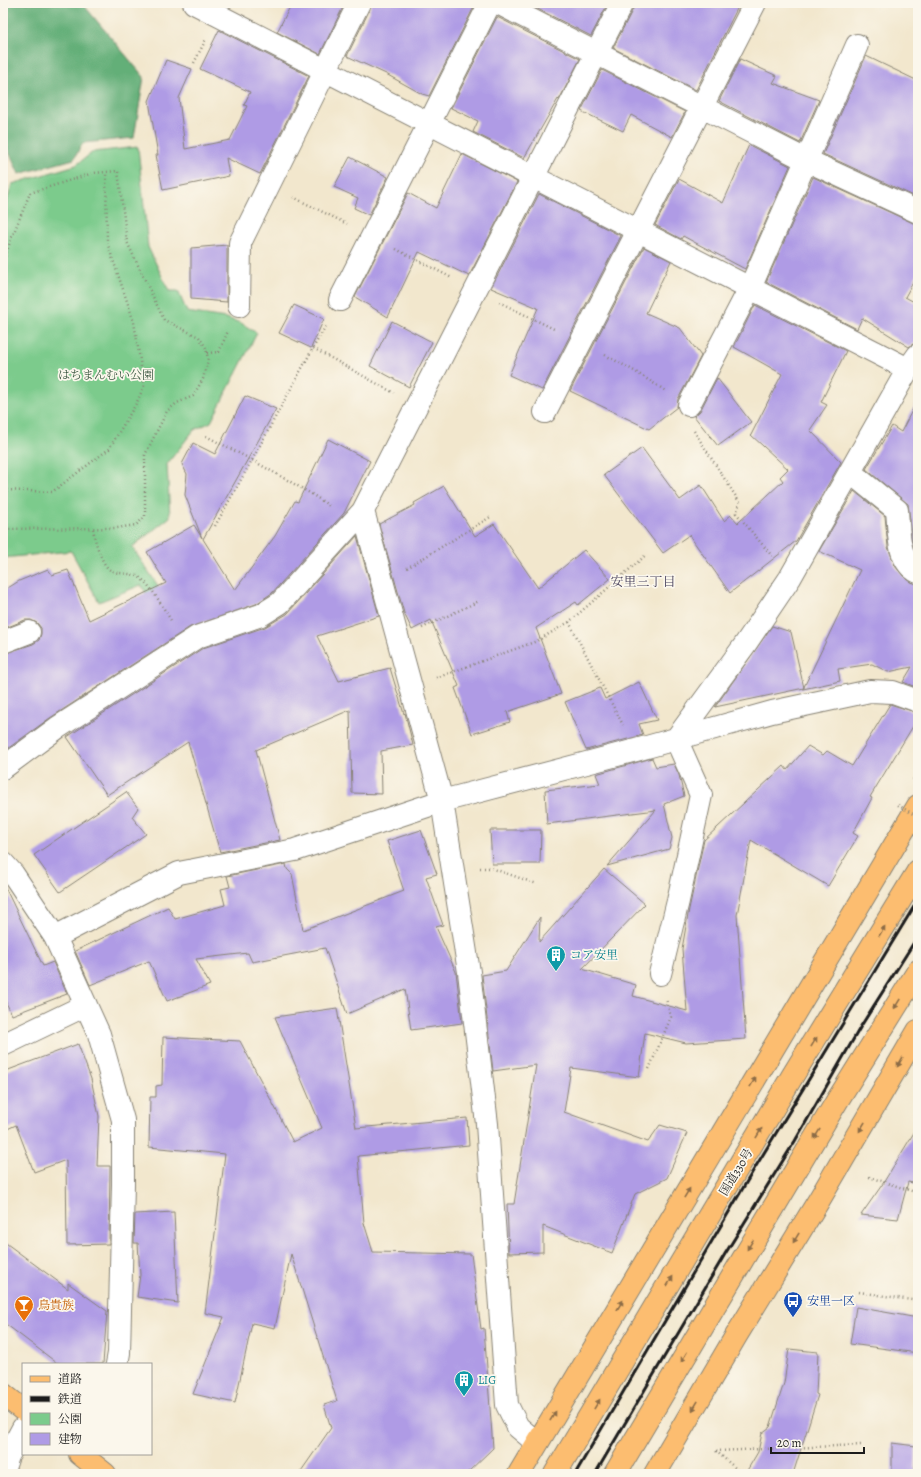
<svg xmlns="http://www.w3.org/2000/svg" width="921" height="1477" font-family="Alegreya,'Noto Serif JP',serif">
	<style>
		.green { fill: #7bcb8c; stroke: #4c7454 }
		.forest { fill: #64af78; stroke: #40664a }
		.building { fill: #af9be5 }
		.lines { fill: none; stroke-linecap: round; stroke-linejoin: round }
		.street-casing { stroke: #878274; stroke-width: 24 }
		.primary-casing { stroke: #878274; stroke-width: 24 }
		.highway-casing { stroke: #878274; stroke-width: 24 }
		.path { stroke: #878274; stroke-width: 2.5; stroke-dasharray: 1 3; stroke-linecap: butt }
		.street { stroke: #fff; stroke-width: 22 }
		.primary { stroke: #fcbd6f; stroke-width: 22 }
		.highway { stroke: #fcbd6f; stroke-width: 22 }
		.rail { stroke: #1c1c1c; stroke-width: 3 }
		.path-bridge { stroke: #878274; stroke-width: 2.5; stroke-dasharray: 1 3; stroke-linecap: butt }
		.oneway { fill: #8c6c46 }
		.labels { text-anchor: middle; stroke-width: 3.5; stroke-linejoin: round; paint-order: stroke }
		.park-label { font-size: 12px; fill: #3d5943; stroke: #fbf7ec }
		.culture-label { font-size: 12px; fill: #0d838f; stroke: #fbf7ec; text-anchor: start }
		.street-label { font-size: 12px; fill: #1c1c1c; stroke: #fbf7ec }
		.transit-label { font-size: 12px; fill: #164399; stroke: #fbf7ec; text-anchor: start }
		.food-label { font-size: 12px; fill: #c56008; stroke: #fbf7ec; text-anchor: start }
		.neighbourhood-label { font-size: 13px; fill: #4f4862; stroke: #fbf7ec }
	</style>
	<rect width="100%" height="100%" fill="#fbf7ec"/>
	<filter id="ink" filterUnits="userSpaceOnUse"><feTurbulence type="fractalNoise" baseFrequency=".025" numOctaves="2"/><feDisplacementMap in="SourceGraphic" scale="8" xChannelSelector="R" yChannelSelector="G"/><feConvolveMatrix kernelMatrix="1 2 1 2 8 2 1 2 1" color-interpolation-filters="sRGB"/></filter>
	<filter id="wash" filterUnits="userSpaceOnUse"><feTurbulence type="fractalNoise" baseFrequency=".012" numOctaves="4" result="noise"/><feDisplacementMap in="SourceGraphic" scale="16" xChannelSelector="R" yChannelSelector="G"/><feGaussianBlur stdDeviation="0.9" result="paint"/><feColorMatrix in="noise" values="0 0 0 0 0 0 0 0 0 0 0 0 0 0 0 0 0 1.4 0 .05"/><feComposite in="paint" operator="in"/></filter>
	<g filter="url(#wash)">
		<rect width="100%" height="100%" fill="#f2e7cd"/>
		<path class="green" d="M138,147L148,247L169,291H178L187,312L226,318L241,323L257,333L211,422L194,430L167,464L170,517L132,547L181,620L168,629L141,585L99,602L71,551L3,558V215L12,184L76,165L93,152Z"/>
		<path class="forest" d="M3,3H82L144,77L134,138L83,143L74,159L19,174L3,139Z"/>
		<g id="blocks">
			<path class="building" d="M292,3H345L320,54L277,32Z
				M371,3H476L429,96L422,94L386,74L347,56L370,9Z
				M526,3H608L591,36Z
				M634,3H740L696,90L613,48L633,9Z
				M497,17L580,59L559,100L558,99L524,158L473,132L478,121L451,108Z
				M219,30L309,76L260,174L226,158L229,176L163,190L156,155H158L149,101L166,60L192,69L179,98L185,149L230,140L247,106L244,105L250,92L200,69Z
				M866,56L918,81V198L823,154Z
				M740,59L777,76L773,83L819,100L800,143L719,101Z
				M602,70L685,112L672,137L631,115L623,131L581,111Z
				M749,145L790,166L745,269L694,242L683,236L681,239L655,225L679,179L723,203Z
				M462,154L517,182L469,276L419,252L388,317L355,297L408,193L436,208Z
				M350,157L388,177L369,215L354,208L358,198L334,187Z
				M813,177L913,223L918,224V273L905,297L918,304V343L913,344L909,347L862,318L857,329L766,282Z
				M539,194L621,236L542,390L509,375L538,308L491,288Z
				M227,245V302L191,299V248Z
				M644,247L671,261L646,313L680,328L701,356L678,399L677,407L649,429L570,391Z
				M294,305L324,319L311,348L279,333Z
				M755,305L846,351L821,402L827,405L810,430L841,462L796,541L730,593L689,535L663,553L604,475L642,448L680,500L701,485L724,521L731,515L738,523L783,481L780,477L788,469L751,435L782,374L734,347Z
				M392,321L432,342L409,387L370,366Z
				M717,378L751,422L718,446L694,416L700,411Z
				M245,396L276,409L203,539L235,590L275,536L295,501L298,502L328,439L370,461L344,513L272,593L256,604L190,627L50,718L3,752V654L33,644L39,640L41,634V628L37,623L31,620H25L3,629V591L19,581L48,569L52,575L68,570L89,620L166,583L147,552L194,525L202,538L185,495L187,474L182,464L193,443L215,454Z
				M918,399V556L913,542L908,504L866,469L892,426L901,432Z
				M444,486L475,536L494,524L538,588L584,550L610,579L578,605L576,602L536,628L561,694L507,712L510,722L472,734L455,688L459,686L431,620L412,630L404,613L379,524L415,505L414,503Z
				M854,491L885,516L888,547L895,566L904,577L911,582L918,584V688L903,682L912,667L888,672L872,664L838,669L840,681L803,689L860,570L819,551Z
				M357,536L379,616L317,636L339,681L390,668L404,714L405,713L413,745L381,751L382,794L352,793L350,710L256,750L280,840L220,852L188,742L107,795L67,737L203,648L265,627L287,614Z
				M772,626L791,632L804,688L715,707Z
				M639,682L657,720L639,724L643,735L586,750L565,702L600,688L605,699Z
				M890,704L918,713V718L870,797L872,798L853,833L858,836L828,886L751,840L737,915L746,1039L686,1043L645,1033L639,1077L571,1068L564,1112L648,1142L660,1125L687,1133L667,1178L635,1194L612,1253L543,1226V1252L509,1253L507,1204H514L536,1065L493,1071L482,975L506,971L540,917L539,942L604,869L645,904L582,969L636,985L633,996L687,1011L682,949L689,909L704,840L784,766L787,770L808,746L823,755L827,751L852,766Z
				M652,758L656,767L674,764L679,775L684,796L664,804L672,838L669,849L607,866L656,810L547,824L545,790L600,784L596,774Z
				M126,792L138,808L132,817L146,834L60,892L34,855Z
				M421,830L437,874L426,877L443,925L436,927L456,972L462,1023L411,1030L405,989L347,1014L325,948L252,962L248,953L196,959L210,985L167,1001L149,961L90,985L75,951L168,907L175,919L225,905L221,889L230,887L227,876L286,864L287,869L292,874L303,930L404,891L387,841Z
				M490,830H541L540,864H492Z
				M3,883L43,966L53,962L67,994L12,1015L3,996Z
				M337,1008L356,1128L467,1118L469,1145L358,1156L364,1223L373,1252L471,1254L481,1329L484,1328L493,1448L466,1474H299L331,1428L324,1405L337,1401L291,1254L275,1328L252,1323L235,1403L193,1394L224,1317L205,1313L225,1154L149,1147L150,1097H156V1086L162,1085L163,1037L240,1041L293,1142L322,1128L275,1017Z
				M78,1044L91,1079L99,1116L97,1166H110L109,1244L67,1245L66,1160L34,1172L16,1125L3,1131V1072Z
				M918,1126V1184L908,1182L898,1219L861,1215L882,1185Z
				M174,1212L178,1303L137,1297L140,1275L138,1243H134L135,1214Z
				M3,1241L68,1289V1283L107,1311L103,1364H63L57,1363L3,1322Z
				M856,1307L918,1318V1353L850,1344Z
				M789,1349L818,1352L816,1394L818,1395L793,1474H745L758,1452L762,1433L770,1427L784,1383Z
				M892,1443L916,1446L915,1474H892Z"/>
		</g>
	</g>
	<g filter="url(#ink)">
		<use href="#blocks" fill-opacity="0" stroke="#878274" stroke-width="1"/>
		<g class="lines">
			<g class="street-casing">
				<path id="street" d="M194,3L908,369
					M498,3L806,160L918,212
					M340,300L490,3
					M239,306L240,243L359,3
					M689,405L750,288L857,45
					M545,412L755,3
					M850,472L897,510C899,531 897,561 918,572
					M363,511L442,801L469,972L487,1124L507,1405L518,1427L537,1443
					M3,642L29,632
					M3,768L57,728L197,637L261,615L280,603L363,511L622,3
					M3,863L13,874L55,937L99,1034L123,1120V1184L119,1353L117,1364
					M55,937L179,873L295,850L442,801L636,750L772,712L870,691L893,692L918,701
					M660,974L678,901L701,795L676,739L744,646L790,578L908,369L918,355
					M3,1045L86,1005
					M3,1471L8,1456L23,1428"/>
			</g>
			<g class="primary-casing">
				<path id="primary" d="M3,1394L23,1410
					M80,1454L105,1474"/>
			</g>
			<g class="highway-casing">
				<path id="highway" d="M519,1474L918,806
					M555,1474L793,1075L918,871
					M615,1474L837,1101L918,971
					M655,1474L736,1336L819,1200L918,1031"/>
			</g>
			<path class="path" d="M194,63L206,39
				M293,197L347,224
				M396,249L452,278
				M3,264L10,242L30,193L93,173L118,171L127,242L164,320L199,337L206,348L208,360L203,379L193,396L177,403L167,411L145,455V517L136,525L117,528L3,529
				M499,302L556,330
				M313,348L327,324
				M207,353L219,352L228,331
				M605,355L631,369L666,391
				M694,431L740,503L736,513L772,556
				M206,436L252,460L313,348L394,393
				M3,490L52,492L109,449L137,402L144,386L134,322L107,242L106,172
				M215,526L252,460L310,493L331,507
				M93,529C95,541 102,569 114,572C122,574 132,573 139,577C152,586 163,608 172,622
				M407,568L492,516
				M569,622L623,725
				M422,628L479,601
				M436,678L537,641L569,622L646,555
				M913,780L918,772
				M480,868H491L537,884
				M649,1069L671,1017L666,999
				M869,1177L918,1193
				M859,1292L918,1301
				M716,1451L861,1445
				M716,1451L742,1474"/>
			<use href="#street" class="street"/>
			<use href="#primary" class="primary"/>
			<use href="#highway" class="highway"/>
			<path class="rail" d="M575,1474L753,1171L918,900
				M595,1474L725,1254L795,1141L861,1026L918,936"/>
			<path class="path-bridge" d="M898,805L918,817"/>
		</g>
		<defs><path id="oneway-solid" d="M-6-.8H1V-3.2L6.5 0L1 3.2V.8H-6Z"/></defs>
		<g class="oneway">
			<use href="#oneway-solid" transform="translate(882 931) rotate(-59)"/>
			<use href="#oneway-solid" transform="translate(897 1004) rotate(122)"/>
			<use href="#oneway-solid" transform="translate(814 1042) rotate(-59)"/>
			<use href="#oneway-solid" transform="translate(900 1062) rotate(120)"/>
			<use href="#oneway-solid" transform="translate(753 1082) rotate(-59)"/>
			<use href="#oneway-solid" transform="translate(862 1127) rotate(121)"/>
			<use href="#oneway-solid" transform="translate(759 1133) rotate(-59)"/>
			<use href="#oneway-solid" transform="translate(817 1134) rotate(121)"/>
			<use href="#oneway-solid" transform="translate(687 1193) rotate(-59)"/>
			<use href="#oneway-solid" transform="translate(796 1238) rotate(121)"/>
			<use href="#oneway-solid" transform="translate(750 1245) rotate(121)"/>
			<use href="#oneway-solid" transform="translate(670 1281) rotate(-59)"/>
			<use href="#oneway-solid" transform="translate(620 1305) rotate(-59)"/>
			<use href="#oneway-solid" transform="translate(684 1357) rotate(121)"/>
			<use href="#oneway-solid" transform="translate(597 1404) rotate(-59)"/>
			<use href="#oneway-solid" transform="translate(695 1406) rotate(121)"/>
			<use href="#oneway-solid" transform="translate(553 1416) rotate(-59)"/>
		</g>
	</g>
	<defs>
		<g id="building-pin" transform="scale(1)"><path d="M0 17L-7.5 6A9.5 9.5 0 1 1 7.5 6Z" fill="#0f9aa8" stroke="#fbf7ec"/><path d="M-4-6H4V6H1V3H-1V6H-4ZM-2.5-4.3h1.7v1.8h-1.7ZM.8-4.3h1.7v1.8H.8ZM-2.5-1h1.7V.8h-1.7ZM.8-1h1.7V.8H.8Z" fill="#fff"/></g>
		<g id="bus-pin" transform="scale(1)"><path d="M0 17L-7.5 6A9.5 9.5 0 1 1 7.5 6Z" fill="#1a4fb4" stroke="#fbf7ec"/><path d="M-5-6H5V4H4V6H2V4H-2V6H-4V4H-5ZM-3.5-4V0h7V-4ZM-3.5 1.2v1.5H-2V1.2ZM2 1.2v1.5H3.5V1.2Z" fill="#fff"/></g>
		<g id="bar-pin" transform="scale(1)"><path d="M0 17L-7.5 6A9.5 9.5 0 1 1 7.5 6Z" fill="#e8710a" stroke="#fbf7ec"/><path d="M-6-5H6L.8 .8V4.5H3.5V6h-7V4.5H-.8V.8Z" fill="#fff"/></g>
	</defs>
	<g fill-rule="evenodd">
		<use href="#building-pin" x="556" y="955"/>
		<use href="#bus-pin" x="793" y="1301"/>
		<use href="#bar-pin" x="24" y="1305"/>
		<use href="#building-pin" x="464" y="1380"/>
	</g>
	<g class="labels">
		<g class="park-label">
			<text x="106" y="379">はちまんむい公園</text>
		</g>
		<g class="culture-label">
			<text x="570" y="959">コア安里</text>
			<text x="478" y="1384">LIG</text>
		</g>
		<g class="street-label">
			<text transform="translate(736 1172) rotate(-59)" y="4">国道330号</text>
		</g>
		<g class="transit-label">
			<text x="807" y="1305">安里一区</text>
		</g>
		<g class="food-label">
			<text x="38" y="1309">鳥貴族</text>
		</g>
		<g class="neighbourhood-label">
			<text x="643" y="586">安里三丁目</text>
		</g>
	</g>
	<rect width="921" height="1477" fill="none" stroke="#fbf7ec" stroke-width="16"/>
	<rect x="22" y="1363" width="130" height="92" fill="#fbf7ec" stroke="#a29f99"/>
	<rect x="30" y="1376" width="20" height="6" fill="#fcbd6f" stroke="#a29f99"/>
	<text x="58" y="1383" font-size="12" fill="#1c1c1c">道路</text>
	<rect x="30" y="1396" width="20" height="6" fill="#1c1c1c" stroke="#a29f99"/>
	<text x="58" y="1403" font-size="12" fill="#1c1c1c">鉄道</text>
	<rect x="30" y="1413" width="20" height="12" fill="#7bcb8c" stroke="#a29f99"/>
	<text x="58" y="1423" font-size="12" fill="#1c1c1c">公園</text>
	<rect x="30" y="1433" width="20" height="12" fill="#af9be5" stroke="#a29f99"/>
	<text x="58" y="1443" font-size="12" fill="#1c1c1c">建物</text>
	<path d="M771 1447v6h93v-6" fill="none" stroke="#1c1c1c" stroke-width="2"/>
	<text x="777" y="1447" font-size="12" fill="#1c1c1c" stroke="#fbf7ec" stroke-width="3" paint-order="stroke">20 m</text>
</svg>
